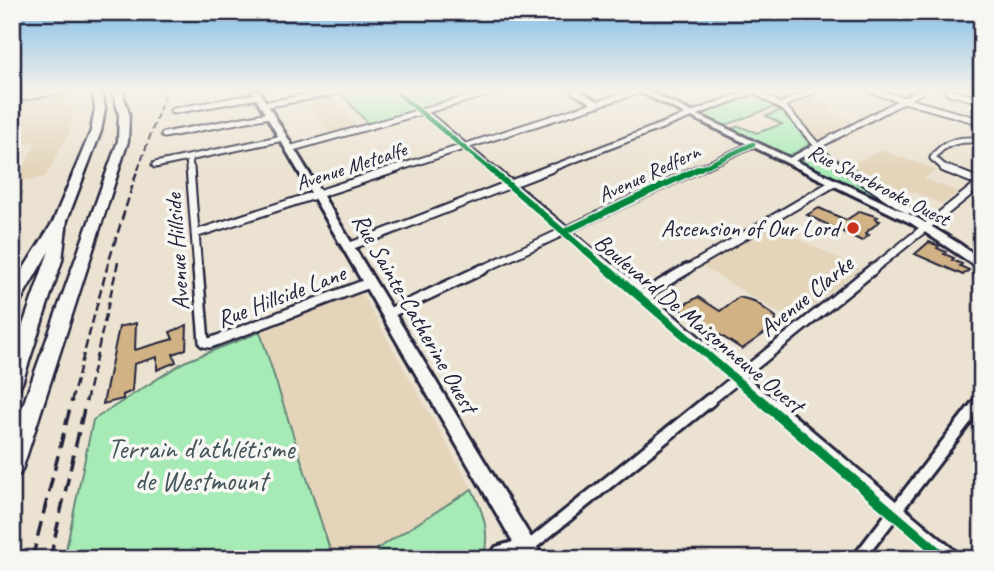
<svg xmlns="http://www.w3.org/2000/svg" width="994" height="571" font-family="Caveat,sans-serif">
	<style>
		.built { fill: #e3d4ba }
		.green { fill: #a6ebb6; stroke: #648678; stroke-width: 2 }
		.building { fill: #d1b285; stroke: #22223b; stroke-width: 2 }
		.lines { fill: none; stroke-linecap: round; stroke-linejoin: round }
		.street-far3-casing { stroke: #22223b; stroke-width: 9 }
		.street-far2-casing { stroke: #22223b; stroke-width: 11 }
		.street-far1-casing { stroke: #22223b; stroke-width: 14 }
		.street-casing { stroke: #22223b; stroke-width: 17 }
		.secondary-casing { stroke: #22223b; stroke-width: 6 }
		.primary-casing { stroke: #22223b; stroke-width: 6 }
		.highway-casing { stroke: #22223b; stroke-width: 5 }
		.street-far3 { stroke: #f6f6f2; stroke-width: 5 }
		.street-far2 { stroke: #f6f6f2; stroke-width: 7 }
		.street-far1 { stroke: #f6f6f2; stroke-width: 9 }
		.street { stroke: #f6f6f2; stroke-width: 11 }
		.secondary { fill: #f6f6f2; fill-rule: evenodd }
		.primary { fill: #f6f6f2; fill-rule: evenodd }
		.highway { fill: #f6f6f2; fill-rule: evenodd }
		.rail-far2 { stroke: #22223b; stroke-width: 2; stroke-dasharray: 7 3.5; stroke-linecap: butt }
		.rail-far1 { stroke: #22223b; stroke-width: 2.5; stroke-dasharray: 9 4.5; stroke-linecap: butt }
		.rail { stroke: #22223b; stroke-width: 3.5; stroke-dasharray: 15 8; stroke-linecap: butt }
		.cycleway-far3-casing { stroke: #f6f6f2; stroke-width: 7 }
		.cycleway-far2-casing { stroke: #f6f6f2; stroke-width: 10 }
		.cycleway-far1-casing { stroke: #f6f6f2; stroke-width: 12 }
		.cycleway-casing { stroke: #f6f6f2; stroke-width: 14 }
		.cycleway-far3 { stroke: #00873e; stroke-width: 4.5 }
		.cycleway-far2 { stroke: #00873e; stroke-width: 6 }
		.cycleway-far1 { stroke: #00873e; stroke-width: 8 }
		.cycleway { stroke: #00873e; stroke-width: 10 }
		.poi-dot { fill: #c8321e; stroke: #f6f6f2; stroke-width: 2.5 }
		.labels { text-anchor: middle; stroke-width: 7; stroke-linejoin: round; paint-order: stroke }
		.far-street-label { font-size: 21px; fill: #22223b; stroke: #f6f6f2 }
		.poi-label { font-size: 24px; fill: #22223b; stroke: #f6f6f2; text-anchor: end }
		.street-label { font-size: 24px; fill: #22223b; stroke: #f6f6f2 }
		.near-park-label { font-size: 28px; fill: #43545a; stroke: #f6f6f2 }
	</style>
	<rect width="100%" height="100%" fill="#ebe2d1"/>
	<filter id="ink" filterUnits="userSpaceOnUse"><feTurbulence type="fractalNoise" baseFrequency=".0143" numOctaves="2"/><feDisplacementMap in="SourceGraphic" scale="14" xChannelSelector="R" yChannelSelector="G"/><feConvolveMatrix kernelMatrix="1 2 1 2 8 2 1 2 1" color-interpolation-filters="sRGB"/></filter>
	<g filter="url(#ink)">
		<path class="built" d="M68,92L73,116L70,131L45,177L18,181L36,142L12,146V101Z
			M331,95L358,127L331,134L305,99Z
			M807,98L835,107L828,111L852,122L821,139L816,138L789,106Z
			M881,150L936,170L924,179L959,192L942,204L904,188L889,194L847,166Z
			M770,225L860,269L793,321L698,264Z
			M358,293L362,294L472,489L361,559H333L260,332Z"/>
		<path class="green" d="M339,91H486L368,124Z
			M752,94L776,106L724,126L700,114Z
			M782,110L810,144L789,156L731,129L739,126L757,133L782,124L766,116Z
			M814,153H819L897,206L800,161Z
			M260,332L333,559H64L93,420L184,362Z
			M472,489C483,512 491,533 483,559H382L377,549Z"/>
		<path class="building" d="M819,208L846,220L860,211L878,217L875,219L880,221L868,231L866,234L869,235L862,241L807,215Z
			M929,242L939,246L937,248L946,252L944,254L954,258L952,260L962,264L960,266L969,270L963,275L915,254Z
			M698,297L720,311L739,297L754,301L776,317L775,329L772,328L742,349L678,308Z
			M136,323L135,350L173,339L170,332L187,325L186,349L173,354L176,362L157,370V357L134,364L132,391L123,395V399L103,404L119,327Z"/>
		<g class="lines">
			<g class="street-far3-casing">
				<path id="street-far3" d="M574,91L598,104
					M756,91L786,110L828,158L847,170
					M872,91L982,122
					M947,91L982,101
					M12,99L58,91
					M263,105L335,92
					M780,106L812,91
					M173,111L258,96
					M423,111L493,170
					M164,135L269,115
					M289,149L495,91
					M189,158L190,170
					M789,161L921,91
					M155,165L283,138
					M392,170L637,91
					M547,170L753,91
					M697,170L753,144
					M947,170L933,158C944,140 963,139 982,140"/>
			</g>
			<g class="street-far2-casing">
				<path id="street-far2" d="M190,168L198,271
					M491,168L614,271
					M844,168L908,210
					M944,168L982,183
					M195,234L398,168
					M348,247L552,168
					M479,271L700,168
					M684,271L834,183
					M871,271L982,182"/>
			</g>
			<g class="street-far1-casing">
				<path id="street-far1" d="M198,269L204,342L210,343L369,283
					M612,269L769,402
					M643,295L687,269
					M387,314L483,269
					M708,402L873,269
					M980,402L982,399"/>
			</g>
			<g class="street-casing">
				<path id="street" d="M767,400L956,559
					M527,548L710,400
					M858,559L981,400"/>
			</g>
			<g class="secondary-casing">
				<path id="secondary" d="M252,91H259L544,559H488L496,547L513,542Z"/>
			</g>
			<g class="primary-casing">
				<path id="primary" d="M638,91H647L919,219L958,243L982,260V270L911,223Z"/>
			</g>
			<g class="highway-casing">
				<path id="highway" d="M93,91H102L105,109L101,131L67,220L62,260L22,383L19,388L12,390V356L49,251L18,305L12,306V287L53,222L91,131L95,109Z
					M113,91H122L129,114L128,141L23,467L20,474L12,477V436L118,141L119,114Z"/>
			</g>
			<use href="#street-far3" class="street-far3"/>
			<use href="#street-far2" class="street-far2"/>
			<use href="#street-far1" class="street-far1"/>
			<use href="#street" class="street"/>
			<use href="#secondary" class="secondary"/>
			<use href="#primary" class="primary"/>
			<use href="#highway" class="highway"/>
			<path class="rail-far2" d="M138,170L166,91"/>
			<path class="rail-far1" d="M71,402L108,264L138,168
				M86,402L118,262"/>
			<path class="rail" d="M32,559L72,400
				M50,559L86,400"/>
			<g class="cycleway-far3-casing">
				<path id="cycleway-far3" d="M395,91L491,170
					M697,170L753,144"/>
			</g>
			<g class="cycleway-far2-casing">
				<path id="cycleway-far2" d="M489,168L609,271
					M566,231L700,168"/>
			</g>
			<g class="cycleway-far1-casing">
				<path id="cycleway-far1" d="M607,269L762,402"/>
			</g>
			<g class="cycleway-casing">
				<path id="cycleway" d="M760,400L946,559"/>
			</g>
			<use href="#cycleway-far3" class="cycleway-far3"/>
			<use href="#cycleway-far2" class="cycleway-far2"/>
			<use href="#cycleway-far1" class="cycleway-far1"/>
			<use href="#cycleway" class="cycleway"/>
		</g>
	</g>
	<linearGradient id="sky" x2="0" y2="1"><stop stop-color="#80bde7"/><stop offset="0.53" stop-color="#f6f2ea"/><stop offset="1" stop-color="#f6f2ea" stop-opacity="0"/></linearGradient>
	<rect width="994" height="171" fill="url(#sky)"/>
	<circle class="poi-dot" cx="853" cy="228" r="7"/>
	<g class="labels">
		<g class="far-street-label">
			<text transform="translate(351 166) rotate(-18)" y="7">Avenue Metcalfe</text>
			<text transform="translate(649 173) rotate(-25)" y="7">Avenue Redfern</text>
			<text transform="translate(879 185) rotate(27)" y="7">Rue Sherbrooke Ouest</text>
		</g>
		<g class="poi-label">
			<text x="839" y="236">Ascension of Our Lord</text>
		</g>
		<g class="street-label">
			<text transform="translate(177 252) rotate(-94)" y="8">Avenue Hillside</text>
			<text transform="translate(281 296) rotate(-21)" y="8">Rue Hillside Lane</text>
			<text transform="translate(806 296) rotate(-39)" y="8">Avenue Clarke</text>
			<text transform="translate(415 313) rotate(60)" y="8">Rue Sainte-Catherine Ouest</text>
			<text transform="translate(699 323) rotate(40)" y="8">Boulevard De Maisonneuve Ouest</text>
		</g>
		<g class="near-park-label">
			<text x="201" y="458">Terrain d'athlétisme<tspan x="201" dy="32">de Westmount</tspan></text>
		</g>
	</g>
	<rect width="994" height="571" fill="none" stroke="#f6f6f2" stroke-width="42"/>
	<rect x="21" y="21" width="952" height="529" fill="none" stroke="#22223b" stroke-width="2.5" filter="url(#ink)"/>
</svg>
